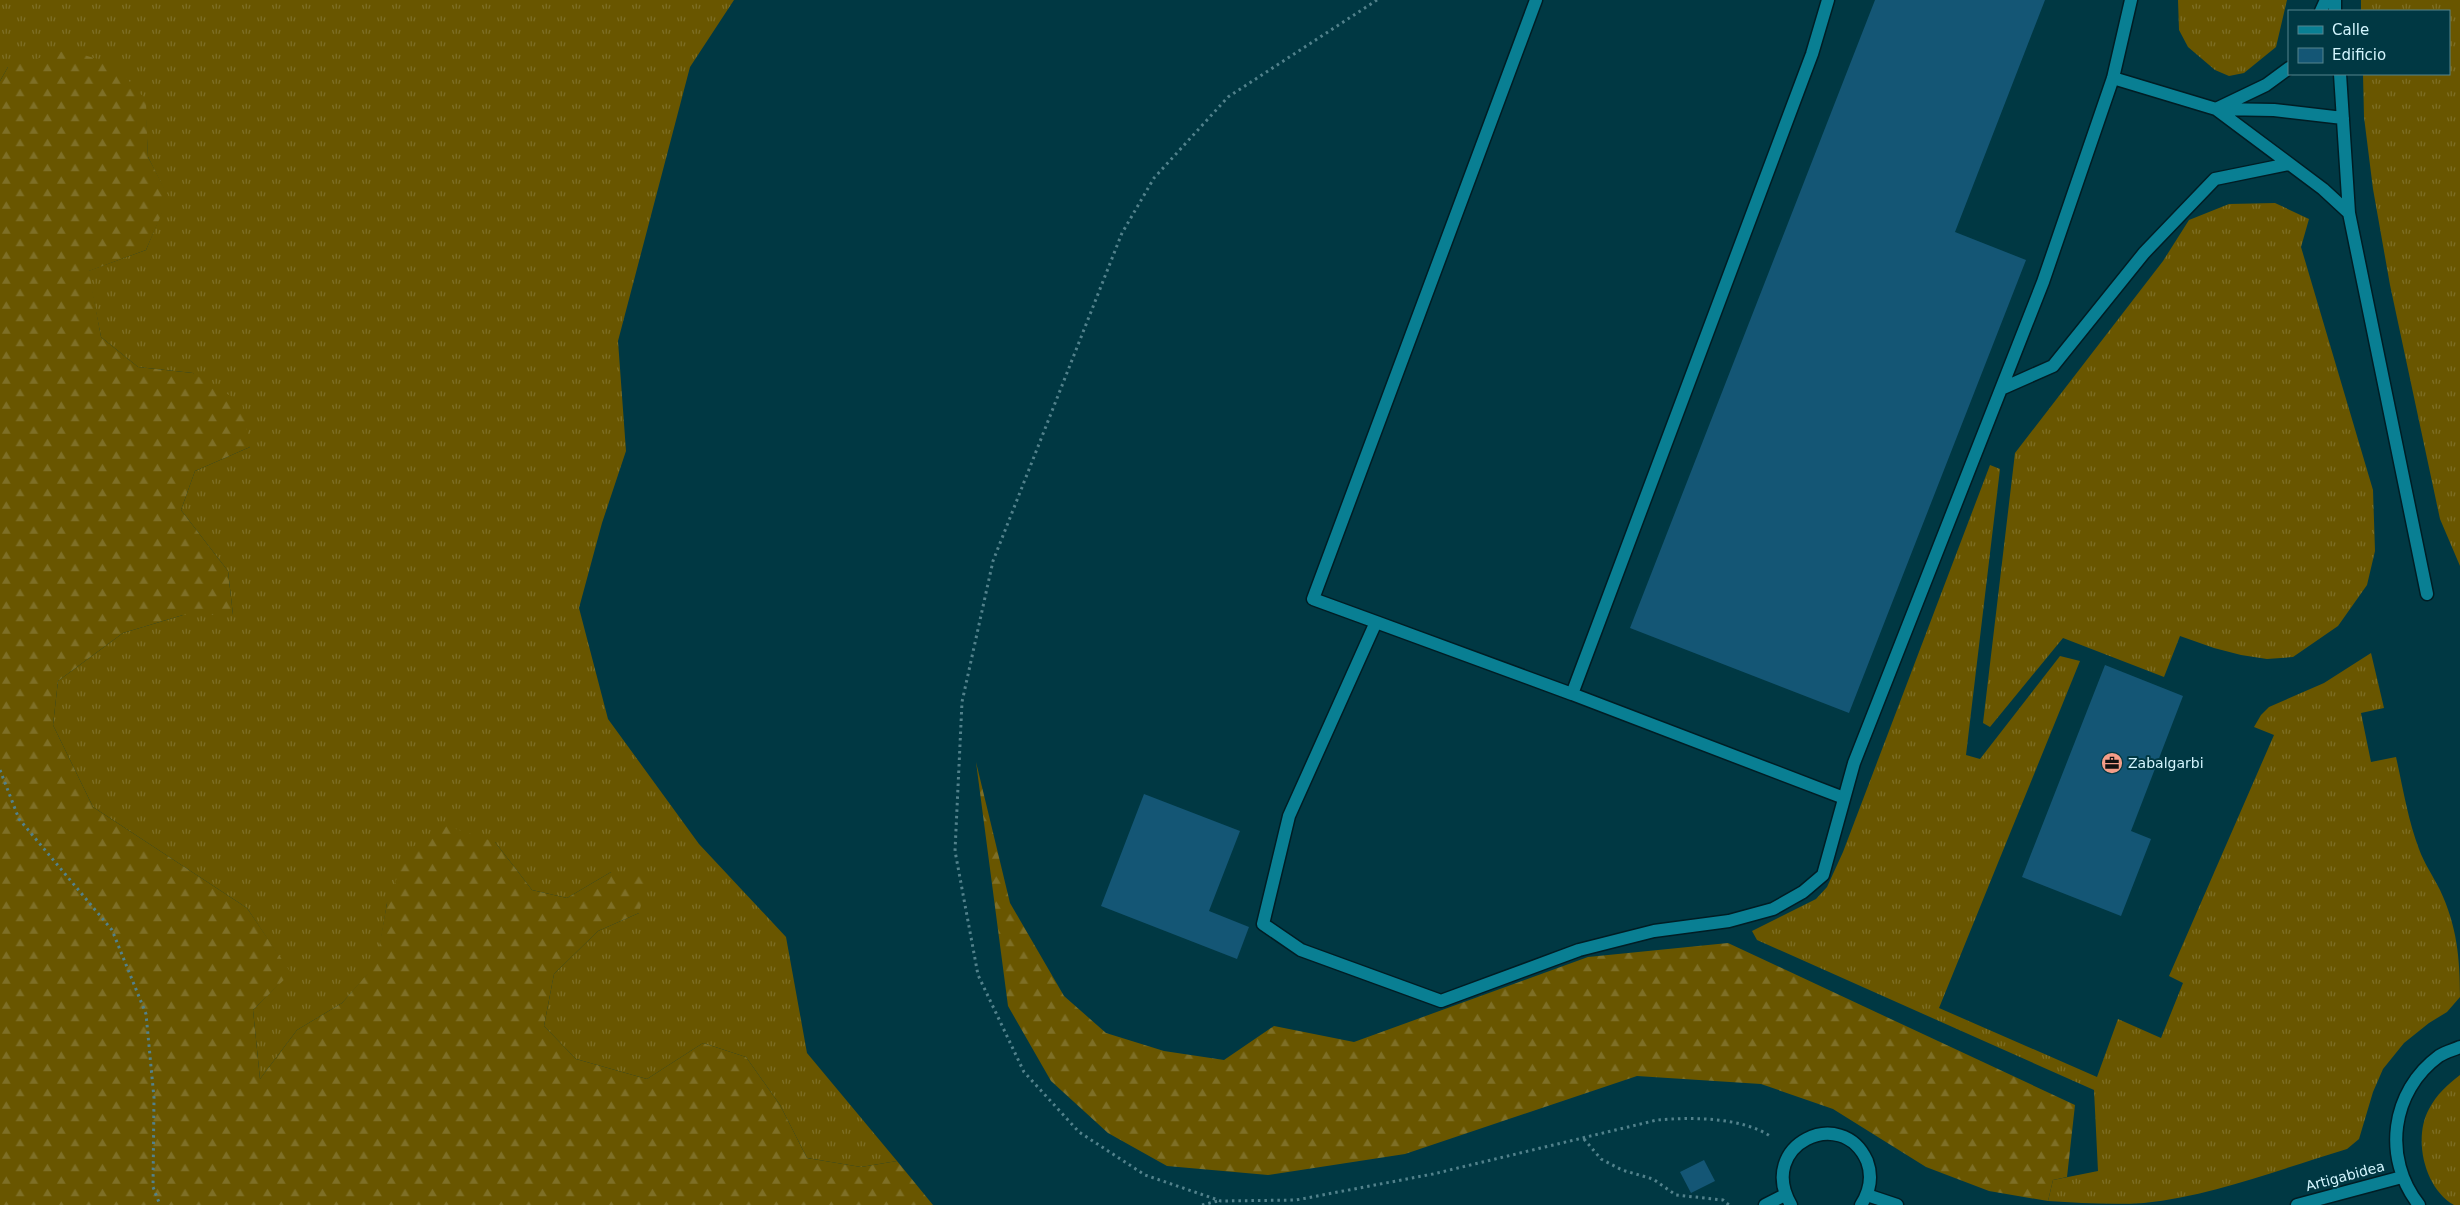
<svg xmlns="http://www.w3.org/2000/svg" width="2460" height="1205" font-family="'DejaVu Sans',sans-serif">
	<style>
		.grass { fill: url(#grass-tufts) }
		.forest { fill: url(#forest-firs) }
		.building { fill: #145675 }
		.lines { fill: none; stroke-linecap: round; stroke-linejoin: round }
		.minor-casing { stroke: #001d24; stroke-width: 15 }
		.path { stroke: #52828c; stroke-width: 3; stroke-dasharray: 2.5 4; stroke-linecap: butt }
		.minor { stroke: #097f93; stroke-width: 12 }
		.labels { text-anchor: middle; stroke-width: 4; stroke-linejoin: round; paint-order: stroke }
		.poi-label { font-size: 14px; fill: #d3f5fe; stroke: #003843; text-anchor: start }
		.street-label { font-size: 14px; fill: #d3f5fe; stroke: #003843 }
	</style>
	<defs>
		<pattern id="grass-tufts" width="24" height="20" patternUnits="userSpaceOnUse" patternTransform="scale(1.25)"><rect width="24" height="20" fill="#695600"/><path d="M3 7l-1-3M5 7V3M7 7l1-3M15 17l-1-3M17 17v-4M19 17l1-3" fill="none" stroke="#7e6f26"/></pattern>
		<pattern id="forest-firs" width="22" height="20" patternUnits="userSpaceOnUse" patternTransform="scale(1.25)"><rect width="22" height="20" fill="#695600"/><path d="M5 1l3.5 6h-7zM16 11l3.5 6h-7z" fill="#7e6f26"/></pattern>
	</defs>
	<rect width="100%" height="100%" fill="#003843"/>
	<path class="grass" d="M0,0H734L690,67L618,341L626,451L602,523L579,608L608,719L699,844L786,937L807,1053L897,1161L861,1167L807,1158L780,1105L746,1057L703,1043L647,1079L576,1059L544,1026L554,974L598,931L639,913L611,872L567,898L532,890L495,842L387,903L377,964L342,1003L297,1030L260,1079L253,1010L290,973L247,908L93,807L53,725L58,681L123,633L183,615H233L228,571L181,510L195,471L250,447L193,373L138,367L101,337L88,271L146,250L168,197L148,157L145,100L8,67L0,81Z
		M2178,0H2287L2276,47L2244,73L2229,76L2215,70L2188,47L2179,30Z
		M2361,0H2460V566L2440,519L2390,285L2373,189L2364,117L2363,74H2449V11H2361Z
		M2275,203L2309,219L2301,247L2373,490L2375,551L2367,585L2338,626L2293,657L2267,659L2241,655L2214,648L2180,636L2164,677L2063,638L1990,727L1983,723L2015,453L2163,261L2189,220L2229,204Z
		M1990,465L2000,469L1966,755L1980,759L2060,656L2080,661L1939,1008L2097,1077L2118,1019L2161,1038L2183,983L2169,976L2274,735L2254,727L2261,715L2269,707L2324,683L2371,653L2384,708L2361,713L2371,762L2396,757C2403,788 2408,820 2419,849C2424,863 2433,876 2440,890C2457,926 2460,958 2460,997L2447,1012L2429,1023L2404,1043L2383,1069L2373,1092L2359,1139L2347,1149C2280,1169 2213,1196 2144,1203C2112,1205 2080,1203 2048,1201L2053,1180L2098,1171L2094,1090L1757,940L1752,931L1816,899L1827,887L1843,852Z
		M2460,1075V1205H2454C2424,1188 2413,1138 2429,1109C2437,1094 2447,1085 2460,1075Z"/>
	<path class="forest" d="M67,50L114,64L146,100L148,157L169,197L146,250L89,271L101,337L138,367L193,373L242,403L250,447L195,471L181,510L228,571L233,615H183L123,633L58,681L53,725L93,807L247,908L291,973L253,1010L260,1079L297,1030L342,1003L376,964L387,903L408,850L447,826L495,842L532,890L567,898L611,872L648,876L639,913L598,931L554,974L544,1026L576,1059L647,1079L703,1043L746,1057L780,1105L807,1158L861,1167L897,1161L933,1205H0V81L8,67Z
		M976,762L1010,903L1064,996L1106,1033L1164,1051L1224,1060L1274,1026L1354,1042L1588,957L1728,943L2075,1105L2067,1177L2053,1180L2048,1201L1989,1191L1926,1167L1833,1109L1761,1084L1637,1076L1405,1154L1268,1175L1167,1166L1108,1133L1051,1081L1008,1006Z"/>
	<path class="building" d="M1875,0H2045L1955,232L2026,260L1849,713L1630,628Z
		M2105,665L2183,696L2131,831L2151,839L2121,916L2022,877Z
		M1144,794L1240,831L1209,911L1249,927L1237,959L1101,906Z
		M1704,1160L1715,1181L1691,1193L1680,1172Z"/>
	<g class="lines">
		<g class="minor-casing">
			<path id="minor" d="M1536,0L1313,599L1376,622L1289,816L1263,924L1301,950L1441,1001L1579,950L1654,931L1729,921L1773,909L1803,892L1823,875L1854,763L2043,282L2113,78L2131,0
				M2335,0V11
				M2321,11L2326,0
				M2340,74L2349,213L2427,594
				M2113,78L2216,109L2274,110L2343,118
				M2218,108L2266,85L2289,68
				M2216,109L2323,189L2349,213
				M2001,389L2053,366L2144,253L2215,179L2289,164
				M1376,622L1572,694L1812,54L1828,0
				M1572,694L1844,798
				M1867,1195L1897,1205
				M1765,1205L1785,1195
				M1791,1205C1756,1145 1842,1104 1867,1161C1873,1177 1870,1191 1861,1205
				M2297,1205L2402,1177
				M2419,1205C2382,1158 2391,1091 2439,1056C2445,1052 2453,1050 2460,1047"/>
		</g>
		<path class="path" d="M1377,0L1228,97L1154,178L1122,233L993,561L962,702L955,851L978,975L1024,1072L1079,1132L1145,1175L1221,1201L1296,1200L1433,1174L1657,1120C1691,1117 1741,1117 1770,1136
			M0,770L19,819L112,930L146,1014L154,1098L153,1187L160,1205
			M1584,1139L1601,1159L1622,1170L1653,1179L1676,1195L1723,1200L1729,1205
			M1202,1205L1218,1201"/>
		<use href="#minor" class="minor"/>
	</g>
	<defs>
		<g id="office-disc" transform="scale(1.125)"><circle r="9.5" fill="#f49e89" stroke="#003843"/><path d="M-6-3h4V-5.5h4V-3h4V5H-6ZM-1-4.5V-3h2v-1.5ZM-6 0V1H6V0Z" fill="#111"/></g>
	</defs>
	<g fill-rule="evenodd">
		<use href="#office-disc" x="2112" y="763"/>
	</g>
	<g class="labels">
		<g class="poi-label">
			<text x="2128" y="768">Zabalgarbi</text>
		</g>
		<g class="street-label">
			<text transform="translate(2345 1176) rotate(-15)" y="5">Artigabidea</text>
		</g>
	</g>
	<rect x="2288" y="10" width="162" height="65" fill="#003843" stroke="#54848e"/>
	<rect x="2298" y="26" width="25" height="8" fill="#097f93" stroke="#54848e"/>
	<text x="2332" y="35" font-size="15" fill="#d3f5fe">Calle</text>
	<rect x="2298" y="48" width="25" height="15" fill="#145675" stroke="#54848e"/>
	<text x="2332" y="60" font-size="15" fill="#d3f5fe">Edificio</text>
</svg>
